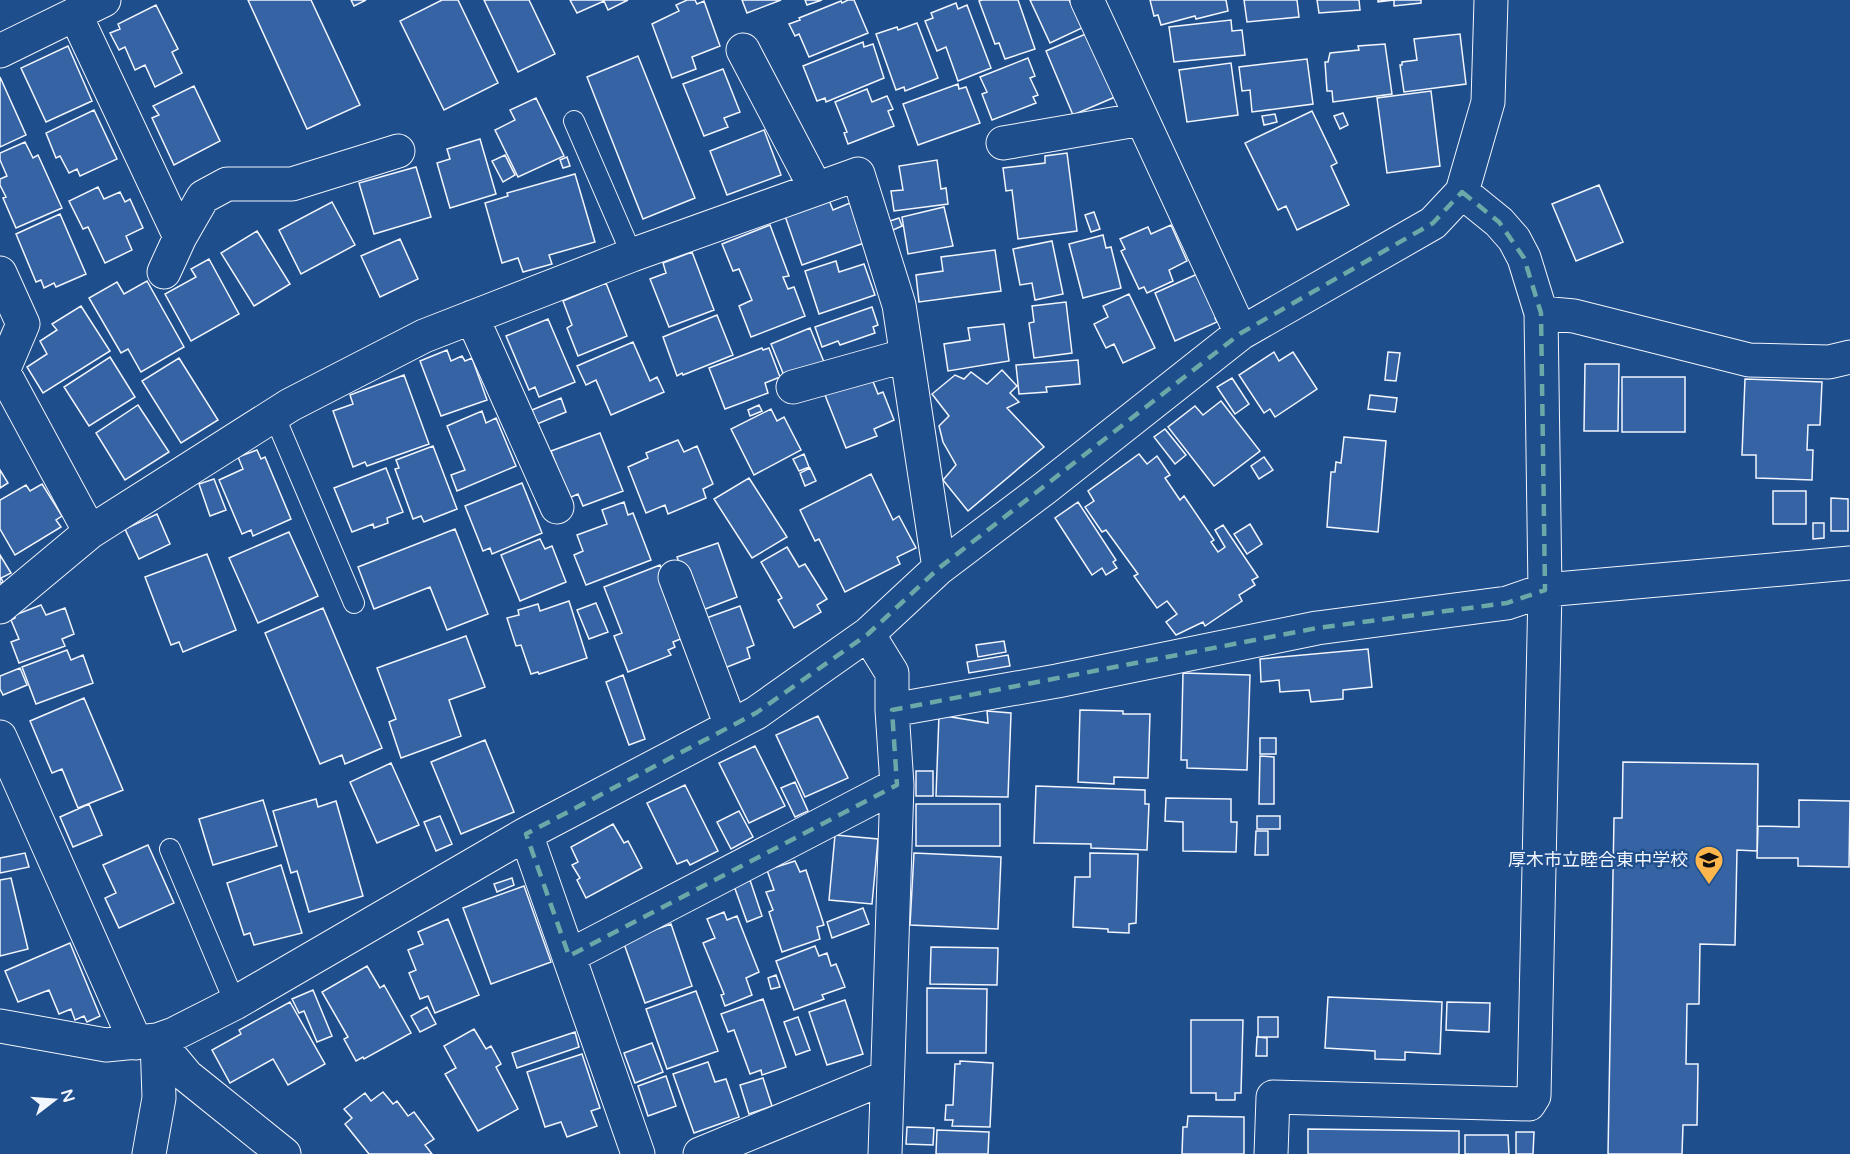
<svg xmlns="http://www.w3.org/2000/svg" width="1850" height="1154" font-family="'Varela Round','Noto Sans JP',sans-serif">
	<style>
		.building { fill: #3563a3; stroke: #f2f6ff; stroke-width: 1.5 }
		.lines { fill: none; stroke-linecap: round; stroke-linejoin: round }
		.service-casing { stroke: #f2f6ff; stroke-width: 22 }
		.minor-casing { stroke: #f2f6ff; stroke-width: 35 }
		.service { stroke: #1f4e8c; stroke-width: 20 }
		.minor { stroke: #1f4e8c; stroke-width: 33 }
		.marked { fill: none; stroke: #6aa9a8; stroke-width: 4.5; stroke-dasharray: 12 8; stroke-linejoin: round }
		.labels { text-anchor: middle; stroke-width: 4.5; stroke-linejoin: round; paint-order: stroke }
		.poi-label { font-size: 18px; fill: #f2f6ff; stroke: #1f4e8c; text-anchor: end }
	</style>
	<rect width="100%" height="100%" fill="#1f4e8c"/>
	<path class="building" d="M248,0H311L360,105L307,129Z
		M351,0H366L354,6Z
		M442,0H458L498,83L444,110L400,21Z
		M484,0H529L555,54L518,72Z
		M570,0H628L608,10L604,1L577,13Z
		M687,0H695L697,4L704,1L720,46L692,57L696,69L672,78L652,24L679,11L676,5Z
		M742,0H781L747,13Z
		M805,0H822L807,5Z
		M848,0H854L868,33L809,57L799,34L795,36L789,24L800,20L799,18L841,1L842,3Z
		M982,0H1018L1035,49L1005,59L999,43L995,44L979,1Z
		M1030,0H1069L1082,28L1050,43Z
		M1150,0H1226L1228,11L1196,19L1195,16L1161,25L1158,15L1154,16Z
		M1244,0H1297L1299,17L1247,22Z
		M1317,0H1359L1360,10L1319,13Z
		M1378,0H1421V3L1394,6V0L1378,2Z
		M956,3L958,9L967,5L991,68L958,81L946,47L937,51L925,21L933,18L931,13Z
		M156,5L178,49L172,52L182,73L155,87L145,65L135,70L125,47L119,50L110,33L120,29L118,24Z
		M1231,20L1232,31L1242,30L1245,55L1174,62L1169,27Z
		M917,23L938,78L905,91L904,87L896,90L876,34L897,27L898,30Z
		M1088,33L1115,97L1073,115L1046,51Z
		M1460,34L1466,84L1404,92L1400,65H1402V62L1417,60L1414,39Z
		M863,42L864,47L873,44L884,78L826,102L825,98L817,101L803,66Z
		M1385,44L1392,94L1333,102L1332,91H1327L1325,62H1328L1330,53L1359,50L1358,46Z
		M68,46L92,101L46,122L21,68Z
		M638,56L695,198L643,219L587,77Z
		M1028,58L1035,76L1030,78L1038,95L1033,97L1036,103L992,120L982,94L987,92L980,77Z
		M1307,59L1313,104L1252,112L1250,90L1242,91L1239,67Z
		M1231,63L1238,115L1187,122L1179,70Z
		M723,69L740,112L724,118L728,127L704,136L683,84Z
		M0,77L26,135L0,147Z
		M958,84L959,89L966,87L980,123L918,145L903,104Z
		M194,86L220,141L174,165L152,118L159,115L153,106Z
		M867,89L872,102L887,96L893,109L888,111L894,126L848,144L844,133L847,132L835,102Z
		M1431,91L1440,166L1387,173L1377,98Z
		M536,98L564,156L518,177L495,130L515,120L510,110Z
		M94,110L117,159L80,176L77,169L69,173L60,156L56,158L46,133Z
		M1312,111L1337,163L1331,166L1349,205L1297,230L1286,206L1278,210L1245,143Z
		M1343,113L1348,125L1340,129L1334,116Z
		M1275,114L1277,122L1264,125L1262,116Z
		M764,130L781,175L727,195L710,151Z
		M480,139L496,194L450,208L437,163L450,159L447,149Z
		M25,142L33,158L38,155L62,208L16,228L3,198L6,197L0,185V179L7,176L0,160V153Z
		M1067,153L1077,231L1018,239L1012,190L1006,191L1003,168L1045,163V156Z
		M505,155L515,175L503,182L492,161Z
		M567,157L570,166L563,168L560,160Z
		M937,160L941,189L946,188L948,204L894,211L891,191L903,190L899,166Z
		M416,167L431,217L374,234L359,183Z
		M575,174L595,242L549,255L552,264L523,272L518,258L502,263L485,203L508,196L507,193Z
		M1599,185L1623,242L1576,261L1552,204Z
		M98,187L104,199L120,192L125,202L130,199L143,228L126,236L132,250L105,263L88,227L83,229L69,201Z
		M829,200L833,210L850,203L864,243L802,265L785,216Z
		M332,202L355,245L301,274L279,230Z
		M944,207L953,246L908,254L902,217Z
		M1094,212L1100,229L1091,232L1085,215Z
		M60,214L86,274L56,287L54,283L44,288L41,280L36,282L16,234Z
		M899,218L902,226L893,230L890,221Z
		M770,225L789,276L783,277L788,289L794,287L805,316L751,337L739,306L752,300L739,269L733,271L722,244Z
		M1171,225L1187,261L1169,270L1173,281L1147,293L1144,287L1139,289L1121,251L1125,249L1120,239L1148,227L1151,234Z
		M257,231L290,284L254,306L221,253Z
		M1103,235L1106,248L1111,247L1121,288L1083,298L1069,244Z
		M400,239L418,279L380,297L361,256Z
		M1052,241L1063,294L1035,300L1032,283L1020,285L1013,249Z
		M995,250L1001,291L919,302L916,275L943,271L941,257Z
		M692,252L714,310L669,327L650,279L666,273L663,263Z
		M209,259L239,314L191,341L165,294L196,277L191,269Z
		M836,261L839,272L864,264L875,295L819,314L805,271Z
		M1204,271L1224,314L1215,318L1217,322L1175,341L1155,293Z
		M147,281L184,347L141,372L128,349L121,353L89,298L117,282L124,294Z
		M606,283L627,336L578,356L567,328L572,325L563,301Z
		M1129,294L1155,348L1123,363L1114,344L1106,348L1094,324L1108,317L1103,306Z
		M1066,302L1072,353L1034,358L1029,323L1034,322L1032,306Z
		M81,306L110,351L43,393L27,367L47,354L40,341L57,330L52,324Z
		M872,307L878,325L873,327L875,333L840,345L838,341L822,347L815,327Z
		M717,315L733,355L683,375L682,373L677,376L663,337Z
		M548,319L575,382L539,397L535,387L529,390L506,336Z
		M1004,324L1009,361L948,371L944,344L970,340L968,328Z
		M810,328L824,362L785,378L771,344Z
		M633,342L650,381L657,377L664,392L611,415L596,380L586,385L577,366Z
		M762,348L763,350L769,348L780,377L765,383L768,393L725,409L709,368Z
		M447,350L451,361L462,356L465,361L472,358L487,400L441,416L420,361Z
		M1274,352L1279,361L1293,352L1317,389L1275,417L1270,409L1264,413L1239,375Z
		M1388,352L1400,353L1396,381L1385,380Z
		M110,357L135,397L89,426L64,387Z
		M179,358L218,420L181,443L142,381Z
		M1078,360L1080,384L1046,387L1047,392L1019,394L1016,365Z
		M1585,364H1619L1618,431H1584Z
		M1002,370L1017,386L1010,393L1019,402L1007,408L1044,447L968,511L943,480L956,465L943,442L939,426L949,416L932,394L955,375L964,379L971,372L987,384Z
		M404,375L429,444L367,466L365,462L353,467L333,411L353,404L350,395Z
		M1622,377H1685V432H1622Z
		M1232,378L1249,404L1235,414L1217,387Z
		M872,379L878,394L883,392L894,420L874,429L877,436L846,448L823,390Z
		M1745,379L1822,382L1820,425H1808L1807,450H1813L1812,480L1756,478V455H1742Z
		M1370,395L1397,398L1395,412L1368,409Z
		M561,398L566,412L537,424L532,410Z
		M1221,401L1260,451L1214,486L1168,427L1195,406L1203,415Z
		M138,405L169,452L125,480L96,433Z
		M759,405L762,411L750,416L748,410Z
		M771,409L777,421L784,417L801,450L754,475L731,429Z
		M482,411L486,423L496,418L516,466L457,491L451,475L465,470L447,426Z
		M1165,429L1186,455L1175,464L1154,437Z
		M600,433L623,491L583,506L578,494L569,498L551,451Z
		M1344,437L1386,441L1378,532L1327,527L1331,472H1335L1336,462L1341,463Z
		M678,440L684,452L697,446L713,484L703,489L706,498L668,514L665,505L646,513L628,467L648,458L646,453Z
		M433,446L457,509L424,522L421,516L413,519L395,469L399,468L396,460Z
		M257,450L261,459L265,457L291,519L253,536L251,530L242,534L219,480L243,469L238,457Z
		M804,454L809,467L799,471L793,459Z
		M1139,454L1147,464L1157,456L1170,475L1165,478L1180,500L1184,496L1214,540L1211,542L1218,552L1225,547L1215,530L1223,525L1258,577L1252,580L1255,585L1239,595L1242,601L1205,626L1203,622L1176,635L1166,622L1177,614L1167,601L1157,608L1134,576L1138,574L1106,530L1102,532L1085,507L1094,501L1088,491Z
		M1264,457L1273,470L1259,479L1251,466Z
		M386,468L403,512L387,518L388,523L374,528L373,524L352,532L334,488Z
		M810,468L816,481L805,486L800,473Z
		M0,470L8,483L0,488Z
		M871,474L893,520L899,516L916,548L897,557L900,564L845,592L819,539L815,541L800,510Z
		M749,478L787,537L752,558L714,499Z
		M214,479L226,510L210,516L199,484Z
		M522,483L542,533L492,554L490,548L483,551L465,506Z
		M42,484L62,516L56,520L61,527L15,555L0,529V500L26,485L30,491Z
		M1773,491H1806V524H1773Z
		M1831,498L1848,499V531H1831Z
		M624,502L628,515L633,513L651,560L586,585L574,555L583,551L577,535L607,524L602,510Z
		M1078,502L1116,560L1113,562L1117,568L1106,575L1102,568L1092,575L1055,518Z
		M157,514L170,544L139,559L125,529Z
		M1813,523H1824V538L1813,539Z
		M1250,524L1262,544L1247,554L1234,534Z
		M455,529L488,614L447,630L430,587L374,609L358,567Z
		M289,532L318,596L258,623L229,558Z
		M540,539L545,549L552,546L566,582L520,601L501,555Z
		M718,543L737,597L700,611L691,596L677,557Z
		M787,547L799,567L805,564L827,599L817,605L821,612L794,628L778,600L782,598L761,562Z
		M207,554L236,630L183,652L179,642L171,645L145,577Z
		M0,555L11,573L1,578L3,582L0,583Z
		M660,565L680,614L683,638L673,642L675,647L668,650L671,655L628,672L614,636L622,633L604,587Z
		M569,601L587,658L539,674L538,672L531,674L521,645L516,646L507,618L519,615L518,610L538,604L540,611Z
		M596,603L608,632L589,639L577,610Z
		M41,605L46,615L65,608L74,634L62,639L65,646L19,663L11,642L19,639L11,620L15,618V615Z
		M740,606L754,645L747,648L750,658L717,671L698,621Z
		M323,608L382,748L345,764L342,755L320,764L265,633Z
		M466,636L485,687L449,700L461,736L401,758L389,722L396,719L377,668Z
		M1004,641L1006,652L978,657L976,645Z
		M1368,649L1372,687L1343,690V699L1311,702L1309,690L1280,692L1279,680L1261,682L1260,659Z
		M67,650L71,660L83,655L93,683L36,704L22,667Z
		M1008,655L1010,666L969,673L967,662Z
		M20,668L27,685L3,695L0,689V676Z
		M1183,673L1250,675L1247,770L1187,768V760H1181Z
		M623,675L645,739L629,745L606,682Z
		M84,698L123,790L78,808L62,769L52,773L30,721Z
		M1080,710L1123,711V714H1150L1148,778L1114,777V784L1078,782Z
		M987,711L1011,713L1008,797L936,796L939,715L988,723Z
		M818,716L848,778L805,797L776,735Z
		M1260,738H1276V754H1260Z
		M485,740L514,812L461,834L431,762Z
		M755,746L785,806L749,823L719,763Z
		M1260,756L1274,757V804H1259Z
		M1623,762L1758,764L1757,851L1737,850L1735,945L1700,944L1699,1004H1687L1686,1064H1698L1697,1125H1683L1682,1154H1608L1614,818H1622Z
		M391,763L419,825L377,843L350,782Z
		M916,771H933V796H916Z
		M795,782L808,811L795,817L781,788Z
		M685,785L718,851L690,865L687,860L677,864L647,803Z
		M1036,786L1145,790V804H1149L1147,850L1091,848V844L1034,843Z
		M1166,798L1231,799V822H1237L1236,852L1183,851V822L1165,821Z
		M316,799L318,807L336,801L363,896L309,912L297,871L291,873L273,811Z
		M263,800L277,846L213,865L199,819Z
		M1799,800L1850,801L1849,867L1798,866V858H1757L1758,826L1799,827Z
		M89,804L102,835L73,847L60,817Z
		M916,804H1000V846H916Z
		M739,811L753,837L731,849L717,822Z
		M440,816L452,844L436,851L424,822Z
		M1257,816H1280V829H1257Z
		M613,824L624,843L628,841L642,868L586,898L577,880L580,878L572,865L578,862L571,847Z
		M1256,831H1268V855H1255Z
		M835,835L878,839L872,904L829,900Z
		M148,845L174,903L119,928L105,898L116,893L103,865Z
		M25,853L29,867L0,873V858Z
		M914,853L1001,857L998,929L910,925Z
		M1090,853L1138,854L1136,923L1129,924V933L1108,932V929L1073,927L1075,877H1090Z
		M795,861L800,872L806,870L824,925L817,927L820,939L782,952L769,912L773,910L766,892L774,890L767,870Z
		M281,865L302,933L254,945L250,933L244,935L227,883Z
		M11,878L28,949L0,956V880Z
		M512,878L514,885L497,892L494,884Z
		M750,880L762,916L747,922L734,886Z
		M524,886L551,962L491,984L463,908Z
		M863,908L869,924L832,938L827,922Z
		M724,912L727,920L737,916L759,972L746,978L752,995L725,1006L721,995L724,994L703,943L715,938L707,919Z
		M448,919L479,995L435,1013L428,996L420,999L409,973L416,970L408,950L423,944L418,932Z
		M671,924L692,986L645,1003L623,941Z
		M70,943L100,1016L87,1022L84,1016L75,1020L71,1009L59,1014L49,990L18,1002L5,971Z
		M815,946L819,956L827,953L831,966L836,964L845,987L822,995L824,999L794,1010L776,961Z
		M931,947L998,948L997,985L930,984Z
		M367,966L380,988L384,985L411,1033L364,1059L363,1057L356,1061L344,1039L348,1037L322,992Z
		M776,975L780,987L771,989L768,978Z
		M927,988L987,989L986,1053H927Z
		M313,990L332,1036L317,1042L304,1011L299,1013L292,999Z
		M696,991L718,1051L667,1069L646,1009Z
		M1328,997L1442,1002L1440,1054L1405,1052V1060L1375,1059V1051L1325,1048Z
		M763,999L786,1067L762,1075L761,1070L750,1074L734,1030L728,1032L721,1014Z
		M845,1000L863,1054L827,1065L809,1012Z
		M290,1002L325,1064L288,1085L273,1059L230,1083L212,1050L241,1034L239,1030Z
		M1447,1002L1490,1003L1489,1032L1446,1030Z
		M427,1007L436,1024L420,1032L411,1016Z
		M798,1017L810,1050L796,1055L784,1022Z
		M1258,1017H1278V1037H1258Z
		M1191,1020H1243L1241,1093H1235V1100H1216V1093H1191Z
		M474,1029L486,1049L491,1046L501,1064L496,1067L518,1109L478,1131L445,1074L456,1068L444,1046Z
		M575,1032L579,1047L517,1068L512,1053Z
		M1257,1037L1267,1038V1056H1256Z
		M652,1043L663,1072L635,1083L624,1053Z
		M582,1054L600,1108L591,1111L597,1126L567,1137L561,1122L545,1127L527,1072Z
		M960,1061L993,1063L990,1127L952,1126L953,1120H945L946,1105H953L955,1064H960Z
		M708,1062L715,1082L726,1079L739,1117L694,1133L673,1074Z
		M666,1076L676,1106L648,1116L638,1086Z
		M763,1078L772,1106L749,1114L740,1085Z
		M383,1092L393,1104L397,1101L408,1116L414,1112L434,1139L425,1145L432,1154H369L345,1124L352,1118L344,1109L365,1093L371,1101Z
		M1188,1116L1244,1117V1154H1182L1183,1127H1187Z
		M907,1127L934,1128L933,1145L906,1144Z
		M1308,1129L1459,1131V1154H1308Z
		M937,1130L989,1132L988,1154H936Z
		M1516,1132H1534L1533,1154H1516Z
		M1465,1135H1508L1509,1154H1465Z"/>
	<g class="lines">
		<g class="service-casing">
			<path id="service" d="M574,121L632,255
				M274,415L354,603
				M170,849L235,1003"/>
		</g>
		<g class="minor-casing">
			<path id="minor" d="M1087,0L1241,333
				M75,14L180,237
				M743,50L816,189
				M0,51L104,0
				M1003,143L1142,119
				M164,272L180,237L203,197L227,184H292L398,151
				M0,273L23,324L3,371L90,532
				M1541,313L1574,316L1749,360L1829,362L1850,357
				M472,317L557,507
				M793,387L893,359L906,353
				M675,577L731,726
				M0,607L90,532L290,405L424,336L632,255L858,174L899,305L939,568
				M868,634L892,673V710L897,785L885,1154
				M892,710L1057,681L1317,628L1507,603L1545,590L1850,563
				M0,737L136,1043
				M526,834L638,1154
				M569,956L897,785
				M0,1026L106,1045L157,1040L174,1034L235,1003L526,834L756,713L868,634L939,568L1045,488L1241,333L1433,223L1462,192L1488,102L1491,0
				M157,1040L187,1076L284,1154
				M149,1154L159,1098L157,1040
				M700,1154L887,1077
				M1271,1154L1273,1097L1529,1104L1534,1096L1545,590L1541,313L1524,258L1514,239L1499,222L1462,192"/>
		</g>
		<use href="#service" class="service"/>
		<use href="#minor" class="minor"/>
	</g>
	<path class="marked" d="M1462,192L1499,222L1524,258L1541,313L1545,590L1507,603L1317,628L892,710L897,785L569,956L526,834L756,713L868,634L939,568L1241,333L1433,223Z"/>
	<defs>
		<g id="school-pin" transform="scale(1.5)"><path d="M0 17L-7.5 6A9.5 9.5 0 1 1 7.5 6Z" fill="#ffb74d" stroke="#1f4e8c"/><path d="M0-5L7-2L0 1L-7-2ZM-4 1L0 2.5L4 1V4Q0 6-4 4Z" fill="#111"/></g>
	</defs>
	<g fill-rule="evenodd">
		<use href="#school-pin" x="1709" y="860"/>
	</g>
	<g class="labels">
		<g class="poi-label">
			<text x="1688" y="866">厚木市立睦合東中学校</text>
		</g>
	</g>
	<g transform="translate(54 1100) rotate(73)" stroke="#1f4e8c" stroke-width="4.5" paint-order="stroke">
	<path d="M0-4.5L10 22L0 15L-10 22Z" fill="#f2f6ff"/>
	<text y="-9" font-size="16" font-weight="bold" text-anchor="middle" fill="#f2f6ff">N</text>
	</g>
</svg>
